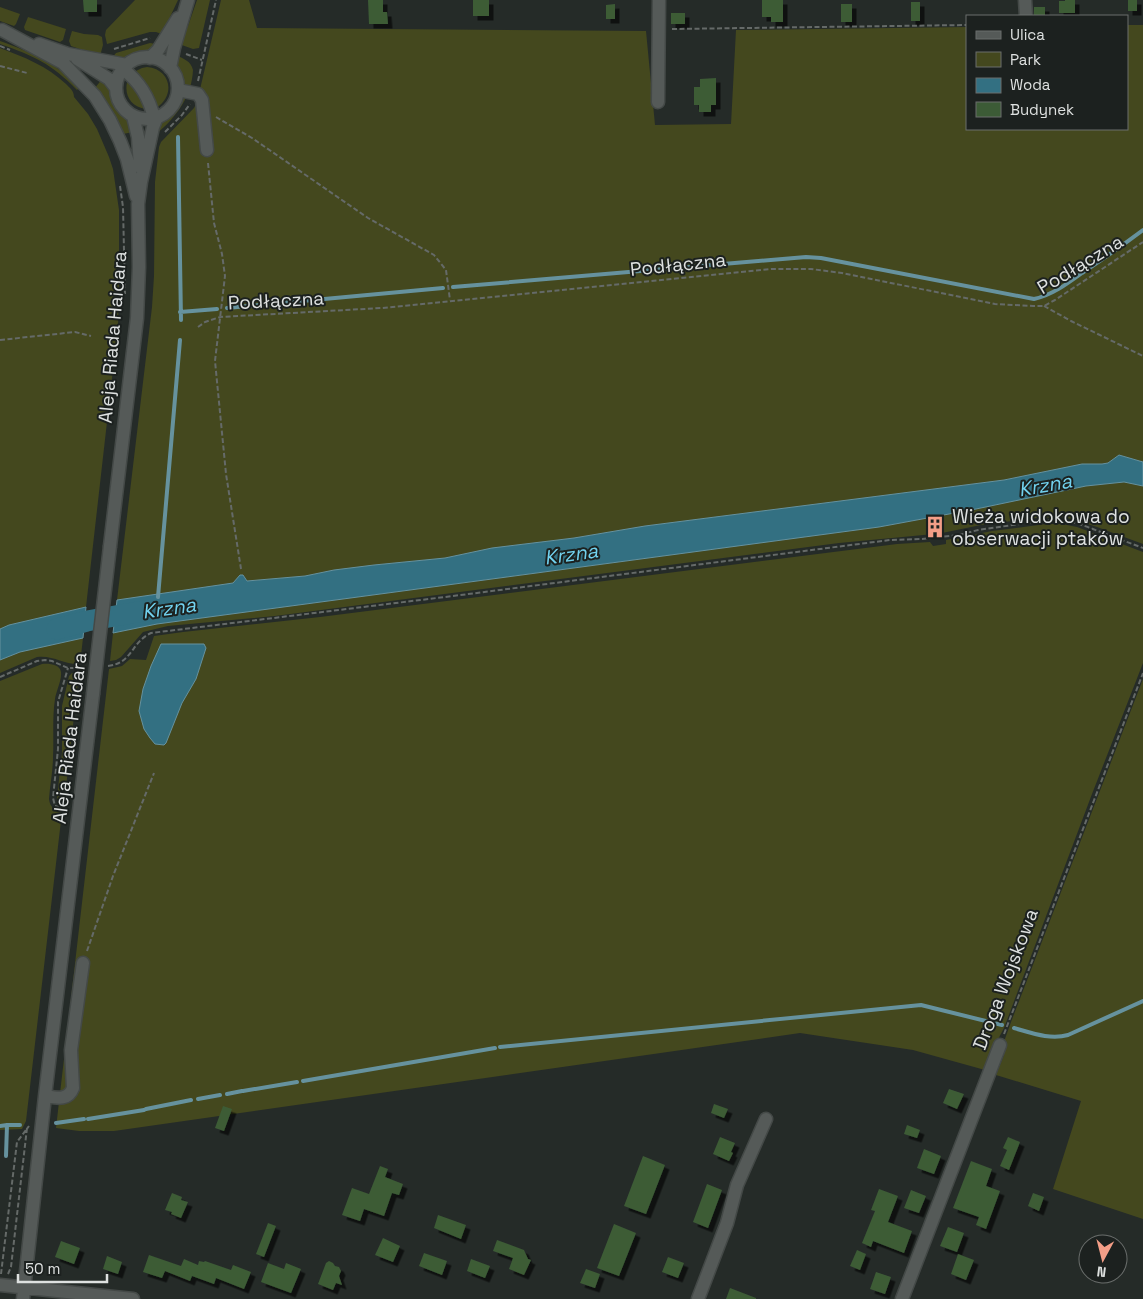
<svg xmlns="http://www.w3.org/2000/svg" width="1143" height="1299" font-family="'Space Grotesk',sans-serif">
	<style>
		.green { fill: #44481e }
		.water { fill: #337082; stroke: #66929e }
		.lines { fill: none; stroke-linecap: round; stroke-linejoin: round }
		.stream { stroke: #66929e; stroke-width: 4 }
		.river { stroke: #337082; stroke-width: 21 }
		.building { fill: #3c5b36; filter: url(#shadow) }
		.minor-casing { stroke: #444947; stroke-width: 15 }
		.path { stroke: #656a68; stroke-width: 2; stroke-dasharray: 5 2.5; stroke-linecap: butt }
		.minor { stroke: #555a58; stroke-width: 12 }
		.minor-bridge-casing { stroke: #444947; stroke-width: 15; stroke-linecap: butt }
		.minor-bridge { stroke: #555a58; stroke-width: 12 }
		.labels { text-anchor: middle; stroke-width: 4; stroke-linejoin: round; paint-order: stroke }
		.street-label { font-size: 19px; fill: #dee1e0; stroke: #1c211f }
		.poi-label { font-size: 19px; fill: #dee1e0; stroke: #1c211f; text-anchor: start }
		.water-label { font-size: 20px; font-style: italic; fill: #72d2ef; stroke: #1c211f }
	</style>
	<defs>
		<filter id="shadow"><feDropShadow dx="4.5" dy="4.5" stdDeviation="0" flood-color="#0009"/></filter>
	</defs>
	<rect width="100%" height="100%" fill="#252b28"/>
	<path class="green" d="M135,0H178L162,34L156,32H150L107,44L105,35L106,30Z
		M197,0H210L199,48L193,49L179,44L188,26Z
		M221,0H249L257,28L646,31L655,125L731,124L736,30L967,27V129H1127V25H1143V462L1119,455L1108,463L1102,464H1082L1004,480L645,526L574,538L492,548L445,558L374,565L334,570L305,576L247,581L243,575L233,583L117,600L152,307L154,276L155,182L159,147L161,142L194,108L197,102Z
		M0,7L20,14L16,24L14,26L0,21Z
		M28,17L66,29L63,40L60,42L25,30L24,27Z
		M72,31L84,34L98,35L102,37L103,45L100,56L71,46L69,41Z
		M0,41C31,52 56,63 80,87L77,90C52,64 34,56 0,44Z
		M150,43L156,44C145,55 127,60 111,59L116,53Z
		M0,48C24,57 47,66 66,84C70,88 74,91 74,97L88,114L97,129L109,157L113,169L119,210V283L118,325L86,607L9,625L0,629Z
		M176,55C184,59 191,61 193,70C192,96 176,118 156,134L160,123L175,111L181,99L183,89L182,81L177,68Z
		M147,67C171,69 176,96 156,108L134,72L142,68Z
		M102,79L111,90L115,104L129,121L133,132L123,134L111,110L95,88Z
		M128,79L139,93L145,109C130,106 123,94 128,79Z
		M1124,482L1143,486V544L1097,527L1072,519L1061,517L1036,518L981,525L942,533L940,527L934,528V534L839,543L275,616L168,626L143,632L121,657L116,660L110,661L113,633L157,624L879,527L976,509L1086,486Z
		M1046,524H1062L1077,527L1143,552V663L1092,794L1004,1028L995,1045L985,1070L913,1050L800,1033L114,1131H79L56,1128L109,669L122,666L130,659L146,660L154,636L183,632L320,617L897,544L930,542L933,546L946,544V540L992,531Z
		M83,638L80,664C64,665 54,655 37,657L0,673V660L20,652Z
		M42,664C48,663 60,664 61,672C62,680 56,691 55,699C52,718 54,738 53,757C53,771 50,785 49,799C50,808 55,810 62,812L26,1121L22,1129L0,1130V681Z
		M79,672L64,805L58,803L57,798L62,752V706L69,676L72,673Z
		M1143,679V1219L1053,1189L1081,1101L996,1075L1004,1055L1001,1050L1011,1022Z"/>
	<path class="water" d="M1119,455L1143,462V486L1124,482L1086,486L976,509L879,527L157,624L113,633L117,600L233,583L240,575H243L247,581L305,576L334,570L374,565L445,558L492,548L574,538L645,526L1004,480L1082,464H1102L1108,463Z
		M86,607L83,638L20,652L0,660V629L9,625Z
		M161,644H204L206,648L196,679L182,703L166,743L164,745L155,744L150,738L144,729L139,711L143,689L151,666Z"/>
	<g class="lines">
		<path class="stream" d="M178,137L181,320
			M453,287L806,257L821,258L1034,299C1052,295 1067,284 1082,273C1103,259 1123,245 1143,230
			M227,308L443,288
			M180,312L217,309
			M158,597L180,340
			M1014,1028C1032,1033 1050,1040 1068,1035L1143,1001
			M500,1047L921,1005L1002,1025
			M303,1081L495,1048
			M243,1091L297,1082
			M227,1094L242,1091
			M198,1099L220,1095
			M146,1109L191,1100
			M88,1119L144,1110
			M56,1123L84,1119
			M7,1125H20
			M0,1126L7,1125L6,1156"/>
		<path class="river" d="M57,629L87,621L143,611"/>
	</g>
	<path class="building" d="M83,0H97V12H84Z
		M368,0H383V12H387L388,24H369Z
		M473,0H489V16H473Z
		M762,0H783V22H771V17H762Z
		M1065,0H1075V13H1059V1H1065Z
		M1128,0H1137V11H1128Z
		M911,2H920V21H911Z
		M615,4V19H606V5Z
		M841,4H852V22H841Z
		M1034,7H1045V16H1034Z
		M671,13H685V24H671Z
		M716,78V105H711V112H699V105H694V87H700V79Z
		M949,1089L964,1094L957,1109L943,1103Z
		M714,1104L728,1109L724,1118L711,1113Z
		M223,1106L232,1109L224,1131L215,1128Z
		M907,1125L920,1130L917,1138L904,1134Z
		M720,1137L735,1143L731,1152L733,1153L729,1161L713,1154Z
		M1008,1137L1020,1142L1009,1170L1000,1166L1007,1150L1003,1148Z
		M924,1149L941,1156L934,1174L917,1168Z
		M643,1156L665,1165L646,1214L624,1206Z
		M971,1161L992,1169L986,1186L1000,1191L986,1229L976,1225L979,1217L953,1208Z
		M380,1166L388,1169L385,1177L403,1184L399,1195L392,1193L384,1216L364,1209L360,1221L342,1215L352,1188L369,1194Z
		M707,1184L722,1190L708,1228L693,1222Z
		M879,1189L898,1196L888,1222L912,1231L904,1253L873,1241L871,1247L862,1243L875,1211L871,1210Z
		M911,1190L926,1196L919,1213L904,1208Z
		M172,1193L182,1197L181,1200L188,1202L181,1218L171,1214L172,1212L165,1210Z
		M1033,1193L1044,1197L1039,1211L1028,1206Z
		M438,1215L466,1225L461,1239L434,1228Z
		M268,1223L276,1226L264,1257L256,1254Z
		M614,1224L636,1233L619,1276L597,1268Z
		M948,1227L964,1233L957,1252L940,1246Z
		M383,1238L400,1246L393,1262L375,1255Z
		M497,1240L524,1250L528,1259L531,1260L524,1275L509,1269L513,1258L493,1251Z
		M61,1241L80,1248L74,1264L55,1257Z
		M857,1250L866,1254L860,1270L850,1266Z
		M424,1253L447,1261L442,1275L419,1266Z
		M958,1254L974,1260L966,1280L951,1274Z
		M149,1255L181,1266L184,1259L198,1265L199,1261L204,1262L205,1261L231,1270L233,1265L251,1272L244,1289L216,1278L214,1284L192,1276L190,1281L165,1271L162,1278L143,1272Z
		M107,1256L122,1262L118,1274L103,1269Z
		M668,1257L684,1263L678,1278L662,1272Z
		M471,1259L490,1266L485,1278L467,1271Z
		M329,1261L333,1263L335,1266L339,1267L341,1271L339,1276L342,1285L336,1283L333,1290L318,1284L326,1263Z
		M268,1263L284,1269L286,1263L301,1269L291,1293L261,1282Z
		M586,1269L600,1274L595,1288L580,1283Z
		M876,1272L891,1277L885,1294L870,1289Z
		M730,1288L756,1298V1299H726Z"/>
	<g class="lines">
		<g class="minor-casing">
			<path id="minor" d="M1025,0L1026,16
				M2,30L63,63L95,96L110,120L120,141L127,159L136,196
				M39,44L68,54L127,65
				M116 88a31 31 0 1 1 62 0a31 31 0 1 1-62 0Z
				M150,58L158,50L178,18
				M77,59L109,79L116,88
				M170,68L174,48L188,0
				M123,69C140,82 149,97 154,118
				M178,90L198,94L202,100L207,150
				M658,102L659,0
				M133,116L138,137L140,167
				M110,546L137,318L139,267L138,204L141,182L153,127L157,117
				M45,1096C57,1098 68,1101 73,1088L71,1050L83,963
				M0,1285L133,1299
				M23,1299L45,1096L93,694
				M698,1299L727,1223L737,1185L766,1119
				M902,1299L1000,1045"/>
		</g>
		<path class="path" d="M672,29L967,25
			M0,46L10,50
			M114,49L150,38
			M186,54L202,60
			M0,66L27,73
			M198,81L216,0
			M216,117L252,138L368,218L434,255L446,270L450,300
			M165,132L182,115L190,104
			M208,163L214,223L222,254L225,276L215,361L226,474L241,569
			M120,186L123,207L125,294
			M1044,306L1071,321L1143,356
			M198,327L205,322L220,317L382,308L772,269H811L842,273L995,304L1033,306H1044L1055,300L1143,242
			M0,340L75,332L91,336
			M108,666C133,663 131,642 151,633L453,596L890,540L922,539L959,535L978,530L1048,520L1066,521L1077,523L1143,548
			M0,677L37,661L45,660L52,661L68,668H83
			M67,809L55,806L53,798L58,749V702L68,668
			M87,951L113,876L154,773
			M1004,1034L1143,673
			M1,1274L17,1142L29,1126
			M8,1274L11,1267L27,1128"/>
		<use href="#minor" class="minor"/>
		<g class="minor-bridge-casing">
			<path id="minor-bridge" d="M93,694L110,546"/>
		</g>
		<use href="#minor-bridge" class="minor-bridge"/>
	</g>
	<defs>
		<g id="building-bare" transform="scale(1.725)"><path d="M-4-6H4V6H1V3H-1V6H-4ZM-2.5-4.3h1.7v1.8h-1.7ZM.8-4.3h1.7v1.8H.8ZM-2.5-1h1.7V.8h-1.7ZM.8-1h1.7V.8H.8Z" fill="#f49e87" stroke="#1c211f" stroke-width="2.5" paint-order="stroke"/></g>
	</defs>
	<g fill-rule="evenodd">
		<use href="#building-bare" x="935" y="527"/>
	</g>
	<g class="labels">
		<g class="street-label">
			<text transform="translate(678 264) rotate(-6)" y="7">Podłączna</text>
			<text transform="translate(1080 264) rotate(-31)" y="7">Podłączna</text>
			<text transform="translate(276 300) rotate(-3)" y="7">Podłączna</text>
			<text transform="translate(112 337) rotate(-85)" y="7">Aleja Riada Haidara</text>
			<text transform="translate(69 738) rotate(-83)" y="7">Aleja Riada Haidara</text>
			<text transform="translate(1005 979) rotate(-69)" y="7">Droga Wojskowa</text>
		</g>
		<g class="poi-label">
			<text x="952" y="523">Wieża widokowa do<tspan x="952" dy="22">obserwacji ptaków</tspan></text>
		</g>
		<g class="water-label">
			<text transform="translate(1045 485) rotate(-10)" y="7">Krzna</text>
			<text transform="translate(571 554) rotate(-8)" y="7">Krzna</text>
			<text transform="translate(169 608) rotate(-8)" y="7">Krzna</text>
		</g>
	</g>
	<rect x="966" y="15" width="162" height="115" fill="#1c211f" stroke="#6a6e6c"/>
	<rect x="976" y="31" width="25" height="8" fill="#555a58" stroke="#6a6e6c"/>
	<text x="1010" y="40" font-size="15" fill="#dee1e0">Ulica</text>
	<rect x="976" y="52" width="25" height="15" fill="#44481e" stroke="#6a6e6c"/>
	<text x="1010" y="65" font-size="15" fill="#dee1e0">Park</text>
	<rect x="976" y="78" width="25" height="15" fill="#337082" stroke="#6a6e6c"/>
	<text x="1010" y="90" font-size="15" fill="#dee1e0">Woda</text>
	<rect x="976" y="102" width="25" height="15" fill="#3c5b36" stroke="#6a6e6c"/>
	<text x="1010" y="115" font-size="15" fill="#dee1e0">Budynek</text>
	<g transform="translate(1103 1259) rotate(187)"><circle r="24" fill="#1c211f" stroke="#6a6e6c"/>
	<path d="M0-4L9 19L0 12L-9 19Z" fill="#f49e87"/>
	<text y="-8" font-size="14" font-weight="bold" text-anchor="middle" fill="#dee1e0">N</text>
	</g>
	<path d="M18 1274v8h89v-8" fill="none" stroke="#dee1e0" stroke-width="2.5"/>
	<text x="25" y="1274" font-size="15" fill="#dee1e0" stroke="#1c211f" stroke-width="4" paint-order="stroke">50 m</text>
</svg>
